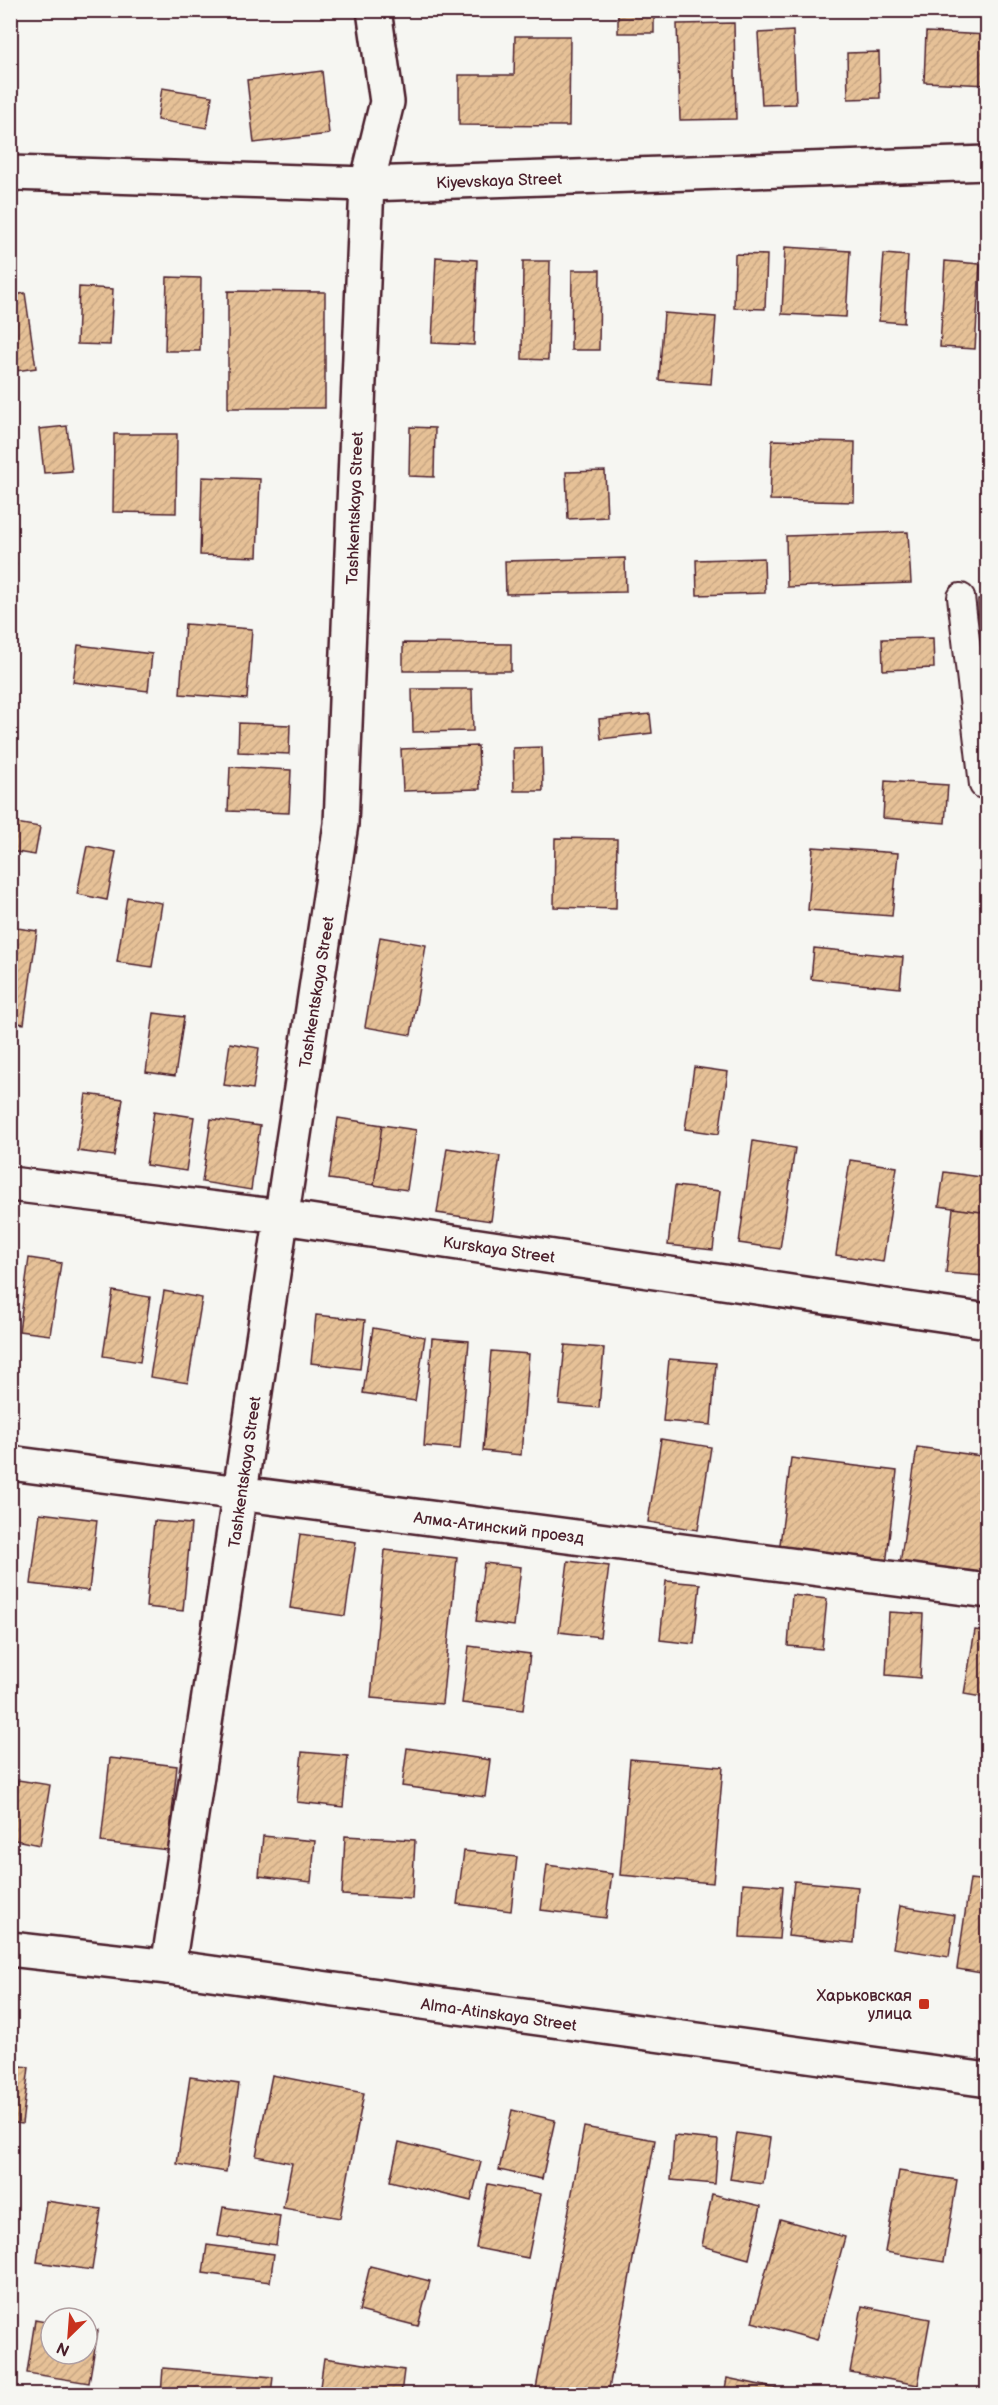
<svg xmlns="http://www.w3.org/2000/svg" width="998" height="2405" font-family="'Balsamiq Sans',sans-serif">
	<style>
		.building { fill: url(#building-hatch); stroke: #4a1f2b; stroke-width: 1.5 }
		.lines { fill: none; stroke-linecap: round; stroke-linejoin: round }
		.lane-casing { stroke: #4a1f2b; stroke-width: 30 }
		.street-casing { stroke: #4a1f2b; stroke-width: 38 }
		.secondary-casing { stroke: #4a1f2b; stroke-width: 38 }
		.lane { stroke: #f6f6f2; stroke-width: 26 }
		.street { stroke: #f6f6f2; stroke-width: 33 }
		.secondary { stroke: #f6f6f2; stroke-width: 33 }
		.poi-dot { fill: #c8321e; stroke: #f6f6f2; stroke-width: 2 }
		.labels { text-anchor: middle; stroke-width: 4.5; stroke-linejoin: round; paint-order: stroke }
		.street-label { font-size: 16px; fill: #4a1f2b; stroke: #f6f6f2 }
		.poi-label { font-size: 16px; fill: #4a1f2b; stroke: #f6f6f2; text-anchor: end }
	</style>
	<defs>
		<pattern id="building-hatch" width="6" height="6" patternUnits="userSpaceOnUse" patternTransform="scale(1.5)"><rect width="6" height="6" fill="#e6c197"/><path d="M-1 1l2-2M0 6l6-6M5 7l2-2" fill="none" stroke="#c7a582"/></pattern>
	</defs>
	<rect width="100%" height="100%" fill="#f6f6f2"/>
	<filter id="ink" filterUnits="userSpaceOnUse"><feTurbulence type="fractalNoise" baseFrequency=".0167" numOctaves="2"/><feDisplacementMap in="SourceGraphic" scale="12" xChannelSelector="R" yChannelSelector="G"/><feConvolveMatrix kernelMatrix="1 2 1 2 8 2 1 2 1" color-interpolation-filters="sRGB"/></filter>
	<g filter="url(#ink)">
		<path class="building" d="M450,10H513V12L450,13Z
			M618,10H654V33H618Z
			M734,23L736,119L680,120L677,24Z
			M793,31L796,104L762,105L758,33Z
			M926,32L988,35V85L924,82Z
			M515,36H570L569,126L459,125V75H514Z
			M879,52L880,98L848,99L847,53Z
			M322,71L329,134L254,143L247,80Z
			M162,88L212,96L207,128L157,120Z
			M785,247L850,251L846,317L782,314Z
			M735,254L767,255L765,309L734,308Z
			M884,254L908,256L904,323L879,321Z
			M436,257L477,260L474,345L432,343Z
			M523,261H550L548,360L522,359Z
			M945,261L980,264L975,349L940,347Z
			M572,270H600L599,350H571Z
			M167,277L201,278L200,351H165Z
			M79,287L113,289L110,345L77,344Z
			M228,291L325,292V408H228Z
			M25,293L36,368L16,371L10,338V296Z
			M664,313L716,317L711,384L659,380Z
			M67,426L72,471L44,473L39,429Z
			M410,427L435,428L434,477L409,476Z
			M114,434H177L176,513L113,512Z
			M772,440L855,442L854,502L770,500Z
			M605,471L607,517L568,519L566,472Z
			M202,477L260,479L257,557L200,555Z
			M984,527H988V557Z
			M908,532L911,583L787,587L786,536Z
			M625,558L626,592L506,594L505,561Z
			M764,558L765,593L697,595L696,560Z
			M10,563L16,564L10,590Z
			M978,599H988V727H980Z
			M185,624L252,629L247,699L180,694Z
			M933,638L934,668L883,670L882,639Z
			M403,643L511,644V671H403Z
			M78,645L152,654L148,691L73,682Z
			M412,689H472L473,731L413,732Z
			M650,714L652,733L601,739L599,719Z
			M239,723L290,725L289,754L238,752Z
			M478,746L480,789L403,791L401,749Z
			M542,747L543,791H514L513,748Z
			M230,767L291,770L289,813L228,811Z
			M885,781L948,785L945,823L883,818Z
			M10,822L40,827L35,855L10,851Z
			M555,838L617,839L616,909L554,907Z
			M87,846L116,852L107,900L77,894Z
			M813,847L898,853L892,916L808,910Z
			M127,897L162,903L152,967L117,962Z
			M10,927L37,931L24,1024L10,1022Z
			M380,937L426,945L411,1035L365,1027Z
			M814,948L903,957L900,988L811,979Z
			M154,1013L184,1017L175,1076L146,1072Z
			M230,1043L259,1048L253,1089L224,1085Z
			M694,1067L728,1072L719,1134L685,1129Z
			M86,1094L123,1099L114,1156L78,1151Z
			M154,1111L194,1117L186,1171L146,1165Z
			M338,1118L382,1125L374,1185L329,1179Z
			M211,1119L260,1126L251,1190L202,1182Z
			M382,1125L416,1130L407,1190L374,1185Z
			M753,1141L795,1148L780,1249L739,1243Z
			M447,1148L500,1156L491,1221L437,1213Z
			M850,1160L897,1167L883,1262L836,1255Z
			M944,1172L988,1178V1213L939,1206Z
			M675,1186L720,1191L713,1250L668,1245Z
			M953,1208L988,1213L984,1276L946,1273Z
			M29,1258L61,1263L50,1335L19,1331Z
			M113,1291L150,1297L140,1362L103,1356Z
			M164,1291L202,1298L188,1383L150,1377Z
			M316,1315L365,1320L360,1369L311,1363Z
			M373,1328L425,1337L415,1401L363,1393Z
			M432,1338L469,1341L460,1449L424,1446Z
			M565,1345L604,1348L599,1408L559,1404Z
			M491,1351L529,1354L521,1455L483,1451Z
			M669,1359L716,1363L711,1425L663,1421Z
			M661,1439L711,1447L698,1530L648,1522Z
			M917,1447L988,1457V1576L900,1564Z
			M791,1458L897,1471L886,1565L779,1552Z
			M40,1513L97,1520L89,1591L31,1584Z
			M154,1521L191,1524L183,1611L146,1607Z
			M300,1534L356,1542L345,1616L290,1608Z
			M385,1550L457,1558L442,1704L371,1698Z
			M568,1561L609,1566L600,1637L559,1632Z
			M484,1563L521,1567L514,1626L476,1621Z
			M666,1581L700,1584L694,1644L660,1640Z
			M792,1595L827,1599L822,1649L788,1646Z
			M889,1612L923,1614L920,1678L886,1675Z
			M975,1630L988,1632V1698L964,1694Z
			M469,1646L530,1654L523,1710L462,1703Z
			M407,1748L490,1760L485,1797L402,1786Z
			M302,1752L348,1756L343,1807L297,1802Z
			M110,1758L177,1766L168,1850L101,1842Z
			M630,1759L723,1767L713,1883L620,1875Z
			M18,1780L50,1785L40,1845L10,1839Z
			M263,1836L315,1841L311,1882L259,1876Z
			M345,1836L415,1840L412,1899L342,1895Z
			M464,1851L517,1857L511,1911L457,1904Z
			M547,1865L612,1874L606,1918L541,1910Z
			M970,1879L988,1881V1974L957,1969Z
			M794,1881L858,1887L854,1943L788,1936Z
			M743,1883L783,1886L779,1939L740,1937Z
			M900,1906L955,1915L949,1957L893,1948Z
			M10,2065L29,2067L22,2124L10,2122Z
			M272,2075L364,2093L340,2218L283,2208L292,2163L256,2156Z
			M190,2077L239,2084L226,2172L177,2164Z
			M512,2110L555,2120L542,2179L499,2170Z
			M584,2127L655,2140L608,2394H565L536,2389Z
			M737,2133L770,2138L763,2184L730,2179Z
			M674,2136L718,2140L715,2184L671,2180Z
			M399,2142L481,2162L471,2201L390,2181Z
			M899,2171L957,2180L944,2262L885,2252Z
			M488,2184L541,2194L528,2258L476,2248Z
			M712,2194L761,2206L749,2259L702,2246Z
			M46,2201L101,2209L92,2270L37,2262Z
			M223,2207L280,2216L276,2245L218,2236Z
			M780,2219L845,2237L817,2340L752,2322Z
			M988,2242V2268L983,2267Z
			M207,2245L274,2254L270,2282L203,2273Z
			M370,2266L430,2281L418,2326L359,2311Z
			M862,2306L930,2319L918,2385L850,2372Z
			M35,2320L51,2323V2354H87V2328L98,2330L89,2383L27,2373Z
			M324,2358L404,2370L401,2394H319Z
			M163,2368L273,2377L271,2394H161Z
			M727,2378L802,2394H724Z"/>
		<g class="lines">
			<g class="lane-casing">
				<path id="lane" d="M961,597L983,785H988"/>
			</g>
			<g class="street-casing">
				<path id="street" d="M10,173L367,184L988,163
					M10,1184L282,1217L988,1321
					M10,1463L988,1591
					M168,1967L341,824L367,184L387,102L374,10"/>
			</g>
			<g class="secondary-casing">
				<path id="secondary" d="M10,1949L168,1967L988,2080"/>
			</g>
			<use href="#lane" class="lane"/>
			<use href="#street" class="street"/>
			<use href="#secondary" class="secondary"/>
		</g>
	</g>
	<rect class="poi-dot" x="918" y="1998" width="12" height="12" rx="3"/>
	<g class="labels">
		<g class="street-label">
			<text transform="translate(499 180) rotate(-2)" y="6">Kiyevskaya Street</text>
			<text transform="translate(354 508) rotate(-88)" y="6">Tashkentskaya Street</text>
			<text transform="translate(316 992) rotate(-81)" y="6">Tashkentskaya Street</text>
			<text transform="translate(499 1249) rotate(8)" y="6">Kurskaya Street</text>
			<text transform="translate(244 1472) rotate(-82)" y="6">Tashkentskaya Street</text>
			<text transform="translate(499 1527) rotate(7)" y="6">Алма-Атинский проезд</text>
			<text transform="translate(499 2014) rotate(8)" y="6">Alma-Atinskaya Street</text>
		</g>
		<g class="poi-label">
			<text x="912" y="2001">Харьковская<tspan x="912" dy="18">улица</tspan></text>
		</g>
	</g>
	<rect width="998" height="2405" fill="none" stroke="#f6f6f2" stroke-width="36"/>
	<rect x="18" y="18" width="962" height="2369" fill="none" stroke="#4a1f2b" stroke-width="2" filter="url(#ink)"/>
	<g transform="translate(69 2336) rotate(205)"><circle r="28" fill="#f6f6f2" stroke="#b1a0a2" stroke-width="1.5"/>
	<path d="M0-4.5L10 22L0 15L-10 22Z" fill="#c8321e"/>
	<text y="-9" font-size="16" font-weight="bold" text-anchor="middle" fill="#4a1f2b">N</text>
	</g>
</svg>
